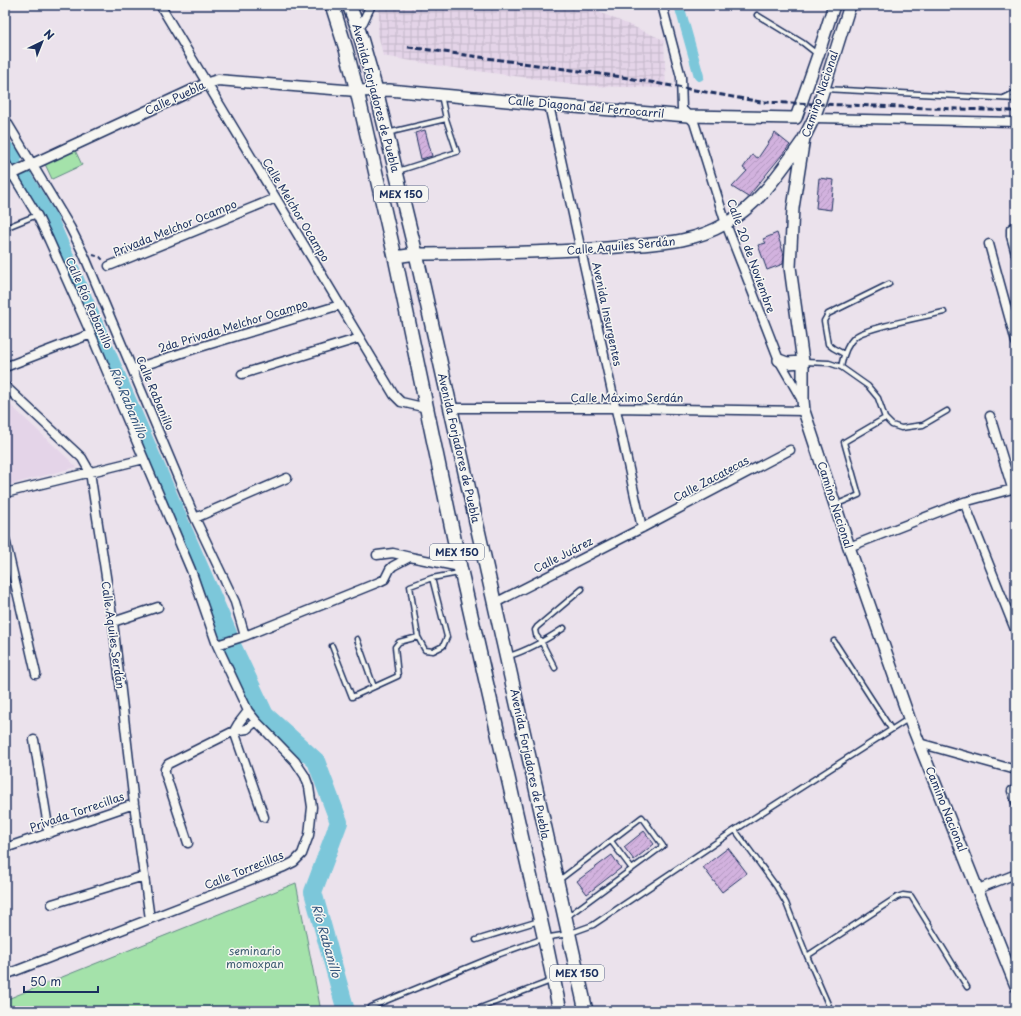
<svg xmlns="http://www.w3.org/2000/svg" width="1021" height="1016" font-family="'Playpen Sans',sans-serif">
	<style>
		.built { fill: #e4d4e8 }
		.industrial { fill: url(#industrial-grid) }
		.green { fill: #a4e2aa; stroke: #608884 }
		.lines { fill: none; stroke-linecap: round; stroke-linejoin: round }
		.canal { stroke: #7bc7da; stroke-width: 10 }
		.river { stroke: #7bc7da; stroke-width: 18 }
		.building { fill: url(#building-hatch); stroke: #1b2f5e }
		.service-casing { stroke: #1b2f5e; stroke-width: 7 }
		.minor-casing { stroke: #1b2f5e; stroke-width: 11 }
		.tertiary-casing { stroke: #1b2f5e; stroke-width: 13 }
		.secondary-casing { stroke: #1b2f5e; stroke-width: 14 }
		.primary-casing { stroke: #1b2f5e; stroke-width: 16 }
		.path { stroke: #1b2f5e; stroke-width: 2; stroke-dasharray: 4 3; stroke-linecap: butt }
		.service { stroke: #f6f6f2; stroke-width: 4 }
		.minor { stroke: #f6f6f2; stroke-width: 8 }
		.tertiary { stroke: #f6f6f2; stroke-width: 10 }
		.secondary { stroke: #f6f6f2; stroke-width: 11 }
		.primary { stroke: #f6f6f2; stroke-width: 13 }
		.rail { stroke: #1b2f5e; stroke-width: 3; stroke-dasharray: 6 3; stroke-linecap: butt }
		.labels { text-anchor: middle; stroke-width: 3; stroke-linejoin: round; paint-order: stroke }
		.shield { fill: #f6f6f2; stroke: #5d6b8a; stroke-width: 1 }
		.shield-label { font-size: 10px; font-weight: bold; fill: #1b2f5e }
		.street-label { font-size: 11px; fill: #1b2f5e; stroke: #f6f6f2 }
		.park-label { font-size: 11px; fill: #3d5c71; stroke: #f6f6f2 }
		.water-label { font-size: 12px; font-style: italic; fill: #33557d; stroke: #f6f6f2 }
	</style>
	<defs>
		<pattern id="industrial-grid" width="8" height="8" patternUnits="userSpaceOnUse"><rect width="8" height="8" fill="#e4d4e8"/><path d="M0 4h8M4 0v8" fill="none" stroke="#c3b6c9"/></pattern>
		<pattern id="building-hatch" width="6" height="6" patternUnits="userSpaceOnUse"><rect width="6" height="6" fill="#d2b2de"/><path d="M-1 1l2-2M0 6l6-6M5 7l2-2" fill="none" stroke="#b499c1"/></pattern>
	</defs>
	<rect width="100%" height="100%" fill="#ebe2ec"/>
	<filter id="ink" filterUnits="userSpaceOnUse"><feTurbulence type="fractalNoise" baseFrequency=".025" numOctaves="2"/><feDisplacementMap in="SourceGraphic" scale="8" xChannelSelector="R" yChannelSelector="G"/><feConvolveMatrix kernelMatrix="1 2 1 2 8 2 1 2 1" color-interpolation-filters="sRGB"/></filter>
	<g filter="url(#ink)">
		<path class="built" d="M5,400L77,467L5,486Z"/>
		<path class="industrial" d="M382,5H583L664,40L666,88L590,86L447,67L383,56L378,33L379,12Z"/>
		<path class="green" d="M75,150L82,165L52,179L45,164Z
			M296,883L321,1011H5V1000Z"/>
		<g class="lines">
			<path class="canal" d="M679,5L699,76"/>
			<path class="river" d="M5,149L13,158
				M22,176L50,222L228,633
				M232,645L265,715L316,761L339,822L313,892L346,1011"/>
		</g>
		<path class="building" d="M425,130L432,156L421,159L415,133Z
			M775,133L790,145L748,197L732,187L747,171L743,168L752,155L758,158Z
			M819,178L834,180L831,210L816,208Z
			M777,233L784,255L783,264L767,270L758,245L766,243L763,239Z
			M644,831L654,844L634,860L624,847Z
			M728,848L747,873L722,892L703,867Z
			M612,855L621,868L587,894L577,881Z"/>
		<g class="lines">
			<g class="service-casing">
				<path id="service" d="M757,15L803,43L817,54
					M824,89L1016,99
					M1004,98L1016,92
					M387,133L446,119
					M398,171L457,152L446,119L441,95
					M5,228L37,215
					M844,354L833,348L828,344L824,321L828,314L889,284
					M804,362L829,363L841,367L868,386L878,398L885,418L844,442L859,495L835,505
					M841,367C843,357 847,344 855,337C864,328 928,316 944,312
					M885,418L892,425L901,428L923,425L947,411
					M418,637L425,650L433,651L443,646L447,637L432,578
					M357,639L374,687
					M834,641L891,729
					M332,646L352,697L398,676L395,647L399,642L418,637L410,586L432,578L459,573
					M509,656C529,650 546,640 564,628
					M555,668L542,643L536,635L535,630L537,627L582,589
					M735,830L776,886L786,903L807,956L831,1011
					M611,841L632,869
					M558,881L642,817L663,846L568,916
					M476,940L539,921
					M807,956L897,897L903,895L911,896L967,987
					M371,1007L500,954L544,938L568,934L593,925L735,830L908,719
					M472,1011L551,981"/>
			</g>
			<g class="minor-casing">
				<path id="minor" d="M160,5L394,395L401,402L427,408
					M662,5L681,77L682,109L694,122L726,224L779,360L802,400
					M358,28L363,22L371,5
					M549,105L642,528
					M814,118L1016,122
					M5,119L70,227L84,255L195,518L235,602L245,636
					M5,162L37,215L49,240L91,334L191,570L217,645L248,711L256,721L295,761L305,776L309,787L312,807L309,835L302,854L294,862L284,867L5,975
					M1016,226L1011,229V236L1016,254
					M989,244L1016,342
					M109,266L276,198
					M5,367L91,334
					M133,369L197,348L340,305
					M242,374L360,338
					M5,386L82,458L90,472L113,622L134,804L150,919
					M449,408H615L804,411
					M990,416L1012,488
					M5,493L144,459
					M964,502L1016,632
					M195,518L287,478
					M5,539L36,674
					M849,547L964,502L1016,488
					M377,555L393,553L410,557
					M495,603L642,528L790,450
					M113,622L158,607
					M217,645L245,636L379,582L385,579L390,569L393,566L410,557L460,567
					M248,711L238,724L234,731L264,817
					M34,740L47,820L48,834
					M919,743L1016,770
					M1012,791L1016,802
					M188,843L165,773V769L168,764L234,731L247,729L256,721
					M5,848L134,804
					M978,889L1016,874
					M52,904L144,876"/>
			</g>
			<g class="tertiary-casing">
				<path id="tertiary" d="M5,177L208,83L218,80L357,91"/>
			</g>
			<g class="secondary-casing">
				<path id="secondary" d="M850,5L819,104L814,118L804,138L793,208L790,267L803,362V400L804,411L849,547L909,718L1016,986
					M357,91L389,90L549,105L688,116L796,118L818,55L834,5
					M395,257L416,254C487,253 558,253 628,246C663,243 694,242 725,224C759,205 781,171 803,140
					M779,360L787,363L803,362"/>
			</g>
			<g class="primary-casing">
				<path id="primary" d="M332,5L346,49L357,91L395,257L460,567L547,949L560,1011
					M349,5L358,28L376,90L416,254L586,1011"/>
			</g>
			<path class="path" d="M93,255L100,257L103,260"/>
			<use href="#service" class="service"/>
			<use href="#minor" class="minor"/>
			<use href="#tertiary" class="tertiary"/>
			<use href="#secondary" class="secondary"/>
			<use href="#primary" class="primary"/>
			<path class="rail" d="M408,47L622,77L761,102L1016,111"/>
		</g>
	</g>
	<g class="labels">
		<g class="shield">
			<rect x="374" y="186" width="54" height="16" rx="3"/>
			<rect x="430" y="544" width="54" height="16" rx="3"/>
			<rect x="550" y="965" width="54" height="16" rx="3"/>
		</g>
		<g class="shield-label">
			<text x="401" y="198">MEX 150</text>
			<text x="457" y="556">MEX 150</text>
			<text x="577" y="977">MEX 150</text>
		</g>
		<g class="street-label">
			<text transform="translate(820 94) rotate(-71)" y="4">Camino Nacional</text>
			<text transform="translate(175 98) rotate(-25)" y="4">Calle Puebla</text>
			<text transform="translate(376 98) rotate(75)" y="4">Avenida Forjadores de Puebla</text>
			<text transform="translate(586 107) rotate(5)" y="4">Calle Diagonal del Ferrocarril</text>
			<text transform="translate(296 210) rotate(59)" y="4">Calle Melchor Ocampo</text>
			<text transform="translate(175 228) rotate(-22)" y="4">Privada Melchor Ocampo</text>
			<text transform="translate(621 246) rotate(-5)" y="4">Calle Aquiles Serdán</text>
			<text transform="translate(751 256) rotate(70)" y="4">Calle 20 de Noviembre</text>
			<text transform="translate(89 303) rotate(66)" y="4">Calle Río Rabanillo</text>
			<text transform="translate(607 314) rotate(78)" y="4">Avenida Insurgentes</text>
			<text transform="translate(233 326) rotate(-17)" y="4">2da Privada Melchor Ocampo</text>
			<text transform="translate(155 393) rotate(67)" y="4">Calle Rabanillo</text>
			<text x="627" y="402">Calle Máximo Serdán</text>
			<text transform="translate(459 448) rotate(77)" y="4">Avenida Forjadores de Puebla</text>
			<text transform="translate(711 479) rotate(-28)" y="4">Calle Zacatecas</text>
			<text transform="translate(835 505) rotate(72)" y="4">Camino Nacional</text>
			<text transform="translate(563 555) rotate(-27)" y="4">Calle Juárez</text>
			<text transform="translate(113 635) rotate(82)" y="4">Calle Aquiles Serdán</text>
			<text transform="translate(530 764) rotate(78)" y="4">Avenida Forjadores de Puebla</text>
			<text transform="translate(946 809) rotate(68)" y="4">Camino Nacional</text>
			<text transform="translate(77 812) rotate(-19)" y="4">Privada Torrecillas</text>
			<text transform="translate(244 870) rotate(-22)" y="4">Calle Torrecillas</text>
		</g>
		<g class="park-label">
			<text x="255" y="955">seminario<tspan x="255" dy="13">momoxpan</tspan></text>
		</g>
		<g class="water-label">
			<text transform="translate(128 403) rotate(67)" y="4">Río Rabanillo</text>
			<text transform="translate(326 941) rotate(74)" y="4">Río Rabanillo</text>
		</g>
	</g>
	<rect width="1021" height="1016" fill="none" stroke="#f6f6f2" stroke-width="20"/>
	<rect x="10" y="10" width="1001" height="996" fill="none" stroke="#1b2f5e" stroke-width="1.5" filter="url(#ink)"/>
	<g transform="translate(42 42) rotate(43)" stroke="#f6f6f2" stroke-width="3" paint-order="stroke">
	<path d="M0-3L7 15L0 10L-7 15Z" fill="#1b2f5e"/>
	<text y="-6" font-size="11" font-weight="bold" text-anchor="middle" fill="#1b2f5e">N</text>
	</g>
	<path d="M24 986v6h74v-6" fill="none" stroke="#1b2f5e" stroke-width="2"/>
	<text x="30" y="986" font-size="12" fill="#1b2f5e" stroke="#f6f6f2" stroke-width="3" paint-order="stroke">50 m</text>
</svg>
